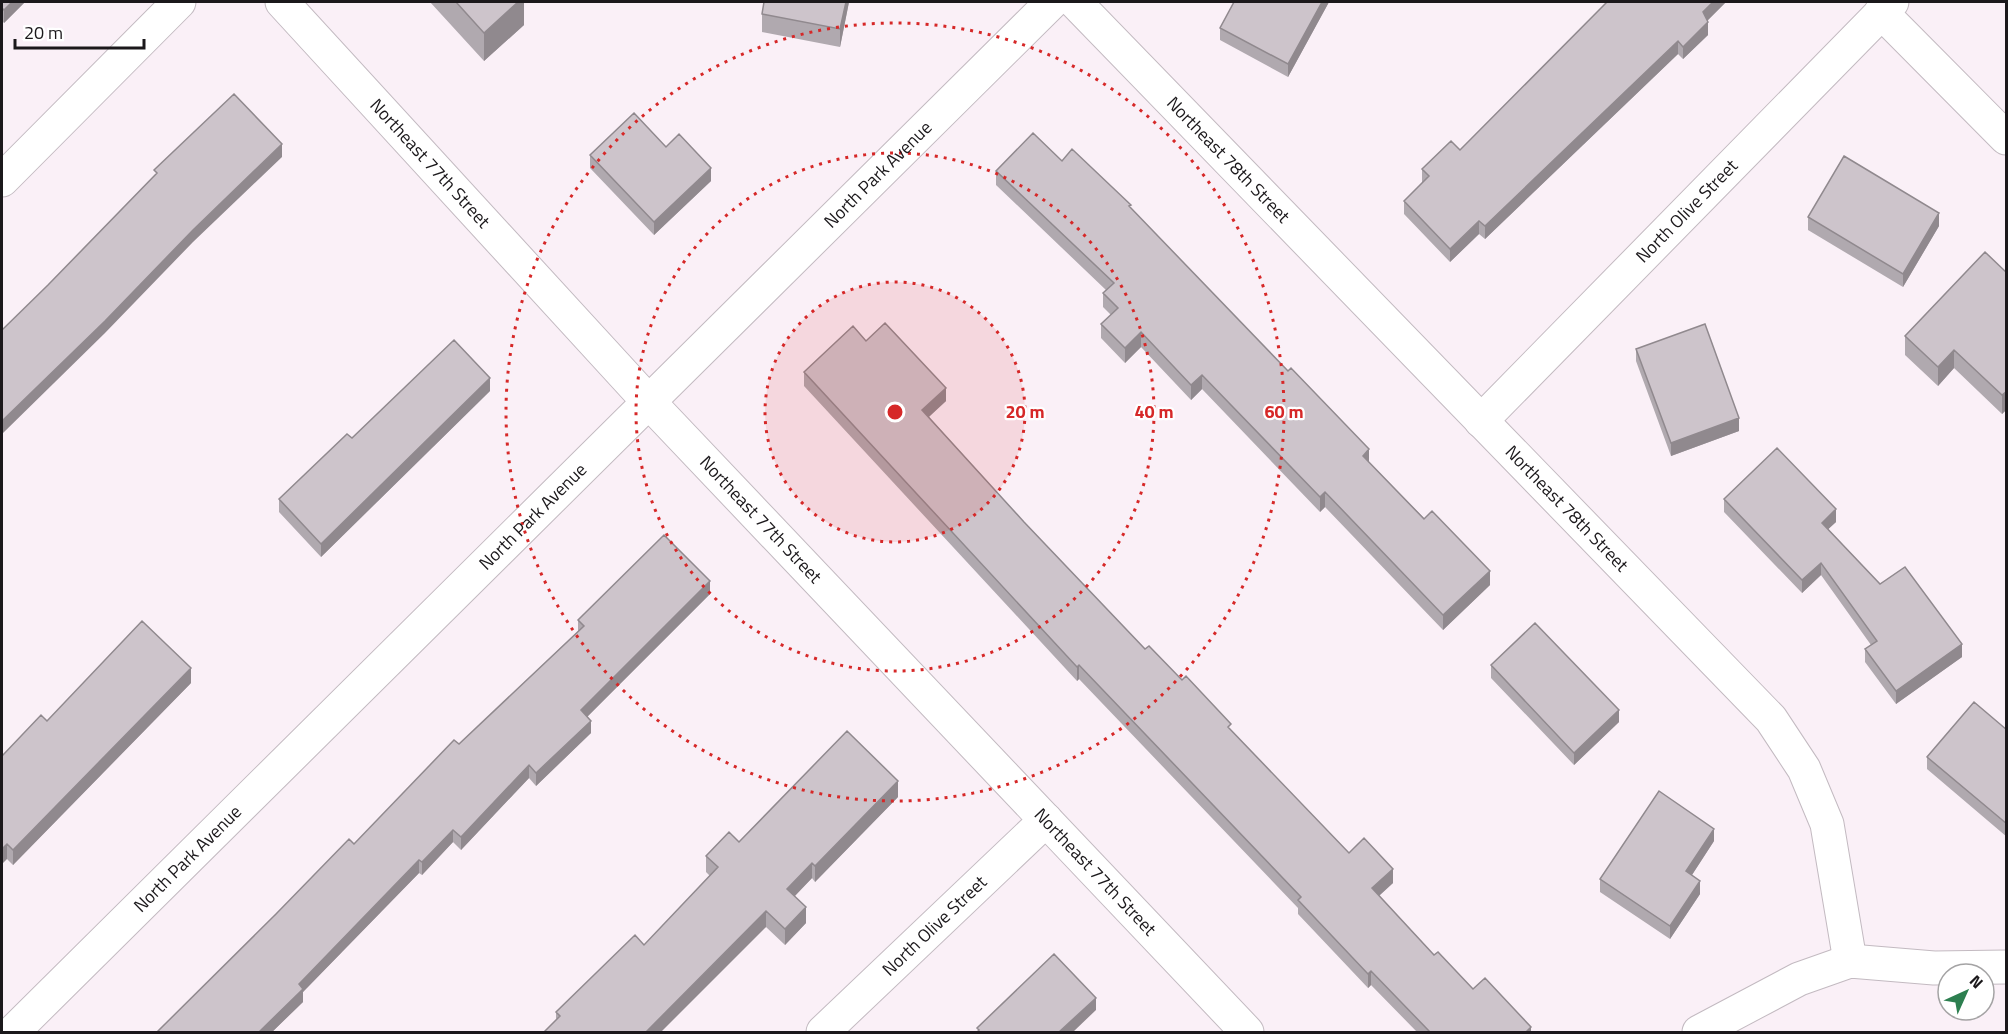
<svg xmlns="http://www.w3.org/2000/svg" width="2008" height="1034" font-family="'Titillium Web',sans-serif">
	<style>
		.lines { fill: none; stroke-linecap: round; stroke-linejoin: round }
		.minor-casing { stroke: #c3bac1; stroke-width: 35 }
		.minor { stroke: #fff; stroke-width: 33 }
		.wall { fill: #b0a9af }
		.shaded-wall { fill: #90898e }
		.building { fill: #cdc4cb; stroke: #90898e; stroke-width: 1.5 }
		.ring { fill: none; stroke: #d62828; stroke-width: 3; stroke-dasharray: 3 6 }
		.labels { text-anchor: middle; stroke-width: 4.5; stroke-linejoin: round; paint-order: stroke }
		.street-label { font-size: 18px; fill: #1b181b; stroke: #fff }
		.centre { fill: #d62828; stroke: #fff; stroke-width: 3 }
		.ring-label { font-size: 18px; text-anchor: middle; font-weight: bold; fill: #d62828; stroke: #fff; stroke-width: 4.5; stroke-linejoin: round; paint-order: stroke }
	</style>
	<rect width="100%" height="100%" fill="#faf0f7"/>
	<g class="lines">
		<g class="minor-casing">
			<g id="minor">
				<path id="s1" d="M282,2L647,400L1247,1032"/>
				<path id="s2" d="M1075,2L1771,719L1804,769L1827,824L1850,961"/>
				<path d="M1881,12L2006,138"/>
				<path d="M2,180L179,2"/>
				<path id="s3" d="M1481,421L1892,2"/>
				<path id="s4" d="M13,1032L1052,2"/>
				<path id="s5" d="M823,1032L1046,820"/>
				<path d="M1699,1032L1799,979L1850,961L1934,968L2006,967"/>
			</g>
		</g>
		<use href="#minor" class="minor"/>
	</g>
	<path class="wall" d="M2,2H25L4,23L2,21V22Z
		M430,2H524V25L484,61Z
		M849,2L840,47L762,32V14Z
		M1234,2H1329L1288,77L1220,40V28Z
		M1607,2H1726L1708,20V35L1683,59L1678,54L1485,239L1479,234L1450,262L1404,214V201L1423,183L1422,182V169L1460,150Z
		M590,155L711,181L654,235L590,168Z
		M1062,161L1131,208L1369,462L1490,585L1443,630L1325,507L1320,512L1202,389L1191,400L1141,347L1125,363L1101,338V324L1111,315L1103,307V293L1106,290L996,185V171Z
		M1808,217L1939,226L1903,287L1808,230Z
		M2007,273V409L2002,414L1954,368L1938,386L1905,355V336Z
		M866,341L946,401L929,417L1024,522L1145,649L1231,731L1349,853L1393,883L1379,896L1434,955L1473,989L1531,1032H1417L1371,985L1368,988L1298,914V908L1079,679L1077,681L804,386V372Z
		M1636,349L1739,431L1671,456L1636,361Z
		M490,391L321,557L279,512V499L352,438Z
		M1724,499L1836,522L1828,529L1880,584L1962,657L1896,704L1865,662V649L1871,645L1821,575L1802,593L1724,512Z
		M710,594L587,717L591,733L536,786L529,778L461,850L453,842L422,875L419,873L303,992V1002L272,1032L354,844L578,631V620Z
		M1491,665L1619,722L1574,765L1491,678Z
		M191,683L13,865L7,859L2,756L47,721Z
		M2007,730V837L1927,769V757Z
		M898,797L815,882L812,878L795,896L806,923L785,945L766,927L556,1019V1012L644,945L710,876L706,872V856Z
		M1714,841L1692,875L1700,894L1670,939L1600,892V879Z"/>
	<path class="shaded-wall" d="M12,2H25L4,23V10Z
		M518,2H524V25L484,61V33Z
		M846,2H849L840,47V29Z
		M1322,2H1329L1288,77V64Z
		M1713,2H1726L1703,25V12Z
		M1708,22V35L1683,59V47Z
		M1678,41V54L1485,239V226Z
		M282,144V157L193,242L105,333L2,434V421L193,230Z
		M711,168V181L654,235V222Z
		M1939,213V226L1903,287V274Z
		M1479,221V234L1450,262V249Z
		M1141,332V347L1125,363V348Z
		M1954,350V368L1938,386V367Z
		M1202,375V389L1191,400V385Z
		M490,378V391L321,557V544Z
		M946,388V401L922,423V410Z
		M2007,391V409L2002,414V395Z
		M1739,418V431L1671,456V443Z
		M1369,449V464L1363,456Z
		M1325,492V507L1320,512V497Z
		M1836,509V522L1822,535V523Z
		M1821,563V575L1802,593V580Z
		M1490,571V585L1443,630V615Z
		M710,581V594L581,723V710Z
		M1962,644V657L1896,704V691Z
		M1079,665V679L1077,681V667Z
		M191,668V683L13,865V850Z
		M1619,710V722L1574,765V753Z
		M591,721V733L536,786V773Z
		M529,765V778L461,850V837Z
		M898,781V797L815,882V866Z
		M1714,829V841L1686,884V871Z
		M453,830V842L422,875V862Z
		M7,844V859L2,864V849Z
		M419,860V873L303,992V1002L272,1032H259L299,984Z
		M812,863V878L787,904V889Z
		M1393,869V883L1372,902V888Z
		M1700,881V894L1670,939V926Z
		M806,907V923L785,945V929Z
		M766,911V927L661,1032H646Z
		M1371,971V985L1368,988V974Z
		M1096,998V1010L1073,1032H1059Z
		M1531,1027V1032H1526Z"/>
	<path class="building" d="M2,2H12L4,10L2,8V9Z
		M456,2H518L484,33Z
		M764,2H846L840,29L762,14Z
		M1234,2H1322L1288,64L1220,28Z
		M1607,2H1713L1703,12L1708,22L1683,47L1678,41L1485,226L1479,221L1450,249L1404,201L1429,176L1422,169L1451,141L1460,150Z
		M234,94L282,144L193,230L105,321L2,421V330L48,285L157,173L154,170Z
		M634,113L666,147L679,134L711,168L654,222L590,155Z
		M1033,133L1062,161L1072,149L1131,205L1129,206L1288,371L1291,368L1369,449L1363,456L1424,519L1432,511L1490,571L1443,615L1325,492L1320,497L1202,375L1191,385L1141,332L1125,348L1101,324L1118,308L1103,293L1114,283L996,171Z
		M1844,156L1939,213L1903,274L1808,217Z
		M1985,252L2007,273V391L2002,395L1954,350L1938,367L1905,336Z
		M885,323L946,388L922,410L1024,522L1145,649L1149,646L1182,680L1186,676L1231,724L1228,727L1349,853L1364,838L1393,869L1372,888L1434,955L1438,952L1473,989L1485,978L1531,1027L1526,1032H1430L1371,971L1368,974L1298,900L1301,897L1079,665L1077,667L804,372L853,326L866,341Z
		M1705,324L1739,418L1671,443L1636,349Z
		M454,340L490,378L321,544L279,499L347,434L352,438Z
		M1777,448L1836,509L1822,523L1880,584L1905,567L1962,644L1896,691L1865,649L1877,641L1821,563L1802,580L1724,499Z
		M664,535L710,581L581,710L591,721L536,773L529,765L461,837L453,830L422,862L419,860L299,984L303,989L259,1032H157L276,914L349,839L354,844L454,740L459,744L584,626L578,620Z
		M142,621L191,668L13,850L7,844L2,849V756L41,715L47,721Z
		M1535,623L1619,710L1574,753L1491,665Z
		M1974,702L2007,730V824L1927,757Z
		M847,731L898,781L815,866L812,863L787,889L806,907L785,929L766,911L646,1032H544L560,1016L556,1012L635,935L644,945L718,867L706,856L729,832L739,842Z
		M1659,791L1714,829L1686,871L1700,881L1670,926L1600,879Z
		M1054,954L1096,998L1059,1032H977L979,1030L977,1028Z"/>
	<circle cx="895" cy="412" r="130" fill="#d62828" fill-opacity=".12"/>
	<g class="ring">
		<circle cx="895" cy="412" r="130"/>
		<circle cx="895" cy="412" r="259"/>
		<circle cx="895" cy="412" r="389"/>
	</g>
	<g class="labels">
		<g class="street-label">
			<text dy="6" stroke="none"><textPath href="#s2" startOffset="220">Northeast 78th Street</textPath></text>
			<text dy="6" stroke="none"><textPath href="#s1" startOffset="219">Northeast 77th Street</textPath></text>
			<text dy="6" stroke="none"><textPath href="#s4" startOffset="1218">North Park Avenue</textPath></text>
			<text dy="6" stroke="none"><textPath href="#s3" startOffset="294">North Olive Street</textPath></text>
			<text dy="6" stroke="none"><textPath href="#s2" startOffset="706">Northeast 78th Street</textPath></text>
			<text dy="6" stroke="none"><textPath href="#s4" startOffset="732">North Park Avenue</textPath></text>
			<text dy="6" stroke="none"><textPath href="#s1" startOffset="705">Northeast 77th Street</textPath></text>
			<text dy="6" stroke="none"><textPath href="#s4" startOffset="246">North Park Avenue</textPath></text>
			<text dy="6" stroke="none"><textPath href="#s1" startOffset="1191">Northeast 77th Street</textPath></text>
			<text dy="6" stroke="none"><textPath href="#s5" startOffset="154">North Olive Street</textPath></text>
		</g>
	</g>
	<circle cx="895" cy="412" r="9" class="centre"/>
	<g class="ring-label">
		<text x="1025" y="418">20 m</text>
		<text x="1154" y="418">40 m</text>
		<text x="1284" y="418">60 m</text>
	</g>
	<rect width="2008" height="1034" fill="none" stroke="#1b181b" stroke-width="6"/>
	<g transform="translate(1966 992) rotate(45)"><circle r="28" fill="#ffffff" stroke="#a4a3a4" stroke-width="1.5"/>
	<path d="M0-4.5L10 22L0 15L-10 22Z" fill="#2d7f50"/>
	<text y="-9" font-size="16" font-weight="bold" text-anchor="middle" fill="#1b181b">N</text>
	</g>
	<path d="M15 39v9h129v-9" fill="none" stroke="#1b181b" stroke-width="3"/>
	<text x="24" y="39" font-size="18" fill="#1b181b" stroke="#ffffff" stroke-width="4.5" paint-order="stroke">20 m</text>
</svg>
